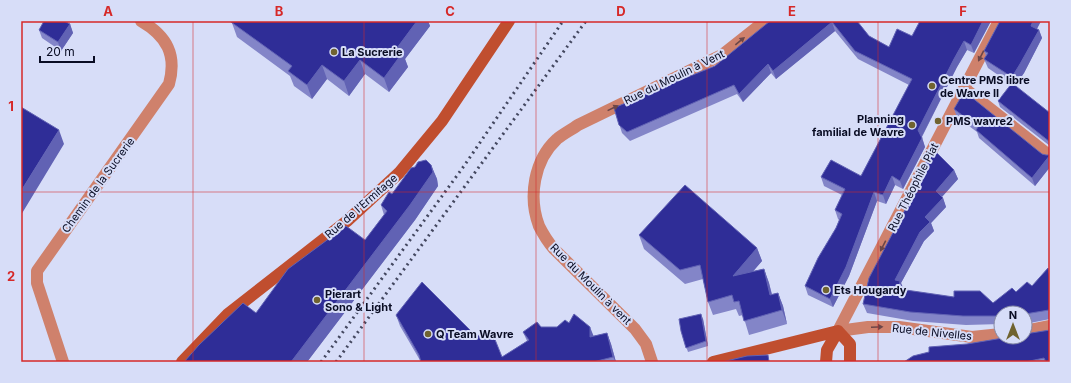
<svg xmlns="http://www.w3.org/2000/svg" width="1071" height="383" font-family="Inter,sans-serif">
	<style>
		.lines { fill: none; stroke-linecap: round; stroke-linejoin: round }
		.street { stroke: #cf816c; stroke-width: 12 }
		.secondary { stroke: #c04e2f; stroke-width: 12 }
		.rail { stroke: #43475f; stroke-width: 3; stroke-dasharray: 2 4; stroke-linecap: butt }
		.wall { fill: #8385c8 }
		.shaded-wall { fill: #6162b4 }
		.building { fill: #2f2d97; stroke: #6162b4 }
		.oneway { fill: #6c4648 }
		.grid { fill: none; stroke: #d62828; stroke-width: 1; stroke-opacity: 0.55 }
		.poi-dot { fill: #706330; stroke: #d7ddf8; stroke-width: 1.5 }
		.labels { text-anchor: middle; stroke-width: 4; stroke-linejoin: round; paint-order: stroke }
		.poi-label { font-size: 11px; font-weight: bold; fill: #090c23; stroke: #d7ddf8; text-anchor: start }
		.street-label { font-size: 11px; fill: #090c23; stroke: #d7ddf8 }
		.neatline { fill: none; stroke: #d62828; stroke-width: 1.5 }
		.grid-label { font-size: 13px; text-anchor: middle; font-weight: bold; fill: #d62828 }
	</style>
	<rect width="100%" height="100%" fill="#d7ddf8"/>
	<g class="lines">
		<path class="street" d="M964,88L1050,156
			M838,331L999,21
			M838,331L868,327H899L972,337L1001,334
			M1025,331L1050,326
			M63,362L37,283V271L169,84C177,55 167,36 141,21
			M652,362L646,344L635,329L554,249C548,242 543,234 539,226C528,197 534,160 557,139C563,134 571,130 578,125L722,55L765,21"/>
		<path class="secondary" d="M838,331L850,344V362
			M182,362L228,314L347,221L399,173L442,121L509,21
			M713,362L838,331
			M826,362L827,350L838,331"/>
		<path class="rail" d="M321,362L464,166L563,21
			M336,362L586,21"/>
	</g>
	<path class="wall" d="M229,21H428L430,26L405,59L408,67L389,92L365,74L349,96L327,79L312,99L294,86L290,76L237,37L232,23Z
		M770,21H857L869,36L889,47L912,36L991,21L974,53L967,50L957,67L922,137L925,147L903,189L895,185L886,204L877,201L849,276L833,307L808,295L805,286L836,228L839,220L838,219L835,210L842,195L824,186L821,177L861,176L909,85L858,59L835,31L776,79L771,73L743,102L737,94L630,141L622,133L614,108L715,66Z
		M1000,21H1041L1037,29L1039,30L1042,38L1024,73L1015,86L1050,113V146L1000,107L998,101L1011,84L988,68L984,59L986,56L984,51Z
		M70,24L73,33L61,51L42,38L39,30Z
		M954,109L1042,154L1046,155H1050V167L1035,186L979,138L977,132L957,117Z
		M431,165L437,179L438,186L415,220L307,362H184L256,313L365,240L384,215L381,205L392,194Z
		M954,170L958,179L942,197L943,198L946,207L931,223L934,231L924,241L901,283L904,290L993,303L1016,292L1032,286L1050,275V319L1025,324V313H1001V324L966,325L913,321L867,313L863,304L914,192L913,188Z
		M639,235L757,248L762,261L753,271L764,269L769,283L772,294L778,293L783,306L787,324L749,335L743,315L739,316L736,309L713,315L708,302L703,279L685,284L644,249Z
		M396,315L476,336L502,357L527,341L523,332L593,336L607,333L611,344L616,362H421L400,326Z
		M703,319L708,346L688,352L681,331Z
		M1050,330V362H904L967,344Z"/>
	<path class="shaded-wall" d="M417,21H428L430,26L405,59L408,67L389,92L384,78L397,48Z
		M983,21H991L974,53L971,45Z
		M1033,21H1041L1034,34L1031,26Z
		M832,22L835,31L776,79L773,71Z
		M70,24L73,33L61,51L58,42Z
		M1039,30L1042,38L1024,73L1015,86L1012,77Z
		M964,41L967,50L957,67L921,138L918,130L954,59Z
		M360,60L365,74L349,96L344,81Z
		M768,64L771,73L743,102L739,94Z
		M322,65L327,79L312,99L307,85Z
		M59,130L64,144L21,215V191Z
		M922,138L925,147L903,189L900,181Z
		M1050,155V167L1035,186L1032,178Z
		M431,165L437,179L438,186L415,220L307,362H291Z
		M954,170L958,179L939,200L936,191Z
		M892,176L895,185L886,204L883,195Z
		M874,192L877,201L849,276L833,307L830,299Z
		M943,198L946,207L931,223L934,231L924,241L901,283L904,290L902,298L895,280L925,217Z
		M757,248L762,261L738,289L733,276Z
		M764,269L769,283L775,309L770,295Z
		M778,293L783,306L787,324L782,310Z
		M701,314L703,319L708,346L706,341Z
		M590,327L594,337H590Z
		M607,333L611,344L616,362L613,357Z"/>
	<path class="building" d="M44,21H64L70,24L58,42L39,30Z
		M232,21H417L397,48L403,52L384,78L360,60L344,81L322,65L307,85L288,71L292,66L231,22Z
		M770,21H857L869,36L889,47L897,29L912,36L920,21H983L971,45L964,41L954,59L918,130L922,138L900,181L892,176L883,195L874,192L846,267L830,299L805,286L818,258L836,228L842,214L835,210L845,189L821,177L831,160L861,176L912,79L855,51L832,22L773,71L768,64L739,94L734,85L627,132L619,125L614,108L658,89L715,66Z
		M1000,21H1033L1031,26L1039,30L1020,64L1012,77L984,59L988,53L984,51Z
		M1012,83L1050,113V142L998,101Z
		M970,96L1042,154L1046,155H1050L1032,178L976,130L978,127L954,109L961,97Z
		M21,107L59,130L21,191Z
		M933,149L954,170L936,191L943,198L925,217L930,222L920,232L895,280L900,281L899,289L954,297V291H980L993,303L1012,288L1016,292L1027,282L1032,286L1048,268L1050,279V311L1049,310L1025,314V313H1001V316H963L910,312L863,304L869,278L916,189L913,188Z
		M426,160L431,165L433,172L410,205L291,362H184L199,345L243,303L256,313L288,269L346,226L365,240L387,211L381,205L389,192L392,194L411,168L415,167L418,162Z
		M685,185L757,248L733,276L764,269L770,295L778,293L782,310L744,321L739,301L734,302L732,295L708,302L700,265L680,270L639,235Z
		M422,282L476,336L492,332L502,357L529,340L523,332L537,322L541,327H557L565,320L569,323L574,314L590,327V337L607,333L613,357L593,362H421L419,355L396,315Z
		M701,314L706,341L686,348L681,331L679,319Z
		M1050,330V360L1046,362L1044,358L1025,362H904L913,356L929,352V347L967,344L1009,337H1025V334Z
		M768,355L769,362H722L747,356Z"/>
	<defs><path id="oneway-solid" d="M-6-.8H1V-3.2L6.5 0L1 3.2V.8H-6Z"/></defs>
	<g class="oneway">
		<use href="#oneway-solid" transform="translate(740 41) rotate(-39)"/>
		<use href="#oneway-solid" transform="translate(981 56) rotate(117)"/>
		<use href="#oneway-solid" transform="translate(613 108) rotate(-26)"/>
		<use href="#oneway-solid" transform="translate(883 246) rotate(117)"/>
		<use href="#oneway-solid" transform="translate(877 327) rotate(-2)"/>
	</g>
	<path class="grid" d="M193,21V362M364,21V362M536,21V362M707,21V362M878,21V362M21,192H1050"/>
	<g class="poi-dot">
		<circle cx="334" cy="52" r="4"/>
		<circle cx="932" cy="86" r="4"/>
		<circle cx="938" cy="121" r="4"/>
		<circle cx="912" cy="125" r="4"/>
		<circle cx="826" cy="290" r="4"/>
		<circle cx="317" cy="300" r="4"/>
		<circle cx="428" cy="334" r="4"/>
	</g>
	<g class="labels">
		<g class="poi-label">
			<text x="342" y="56">La Sucrerie</text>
			<text x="940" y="84">Centre PMS libre<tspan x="940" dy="13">de Wavre II</tspan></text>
			<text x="904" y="123" text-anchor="end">Planning<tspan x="904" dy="13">familial de Wavre</tspan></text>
			<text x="946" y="125">PMS wavre2</text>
			<text x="834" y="294">Ets Hougardy</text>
			<text x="325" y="298">Pierart<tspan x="325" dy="13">Sono &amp; Light</tspan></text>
			<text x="436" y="338">Q Team Wavre</text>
		</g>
		<g class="street-label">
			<text transform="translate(674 77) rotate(-26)" y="4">Rue du Moulin à Vent</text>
			<text transform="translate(98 185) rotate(-54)" y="4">Chemin de la Sucrerie</text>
			<text transform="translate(913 187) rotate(-63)" y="4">Rue Théophile Piat</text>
			<text transform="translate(361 206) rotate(-41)" y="4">Rue de l'Ermitage</text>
			<text transform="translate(591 284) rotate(45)" y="4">Rue du Moulin à vent</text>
			<text transform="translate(932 332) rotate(6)" y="4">Rue de Nivelles</text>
		</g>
	</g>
	<rect width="1071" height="383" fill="none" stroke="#d7ddf8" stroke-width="44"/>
	<g transform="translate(1013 325)"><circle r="19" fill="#d7ddf8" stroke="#8589a3"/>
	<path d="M0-3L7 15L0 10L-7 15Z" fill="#706330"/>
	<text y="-6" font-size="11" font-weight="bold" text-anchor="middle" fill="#090c23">N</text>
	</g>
	<path d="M40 56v6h54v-6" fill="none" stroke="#090c23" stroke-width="2"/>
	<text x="46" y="56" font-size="12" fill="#090c23" stroke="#d7ddf8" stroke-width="3" paint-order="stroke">20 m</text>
	<rect x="22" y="22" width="1027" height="339" class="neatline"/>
	<g class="grid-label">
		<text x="108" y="16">A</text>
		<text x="279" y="16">B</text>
		<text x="450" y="16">C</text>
		<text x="621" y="16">D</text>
		<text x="792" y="16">E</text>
		<text x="963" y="16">F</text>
		<text x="11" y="111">1</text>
		<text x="11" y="281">2</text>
	</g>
</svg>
